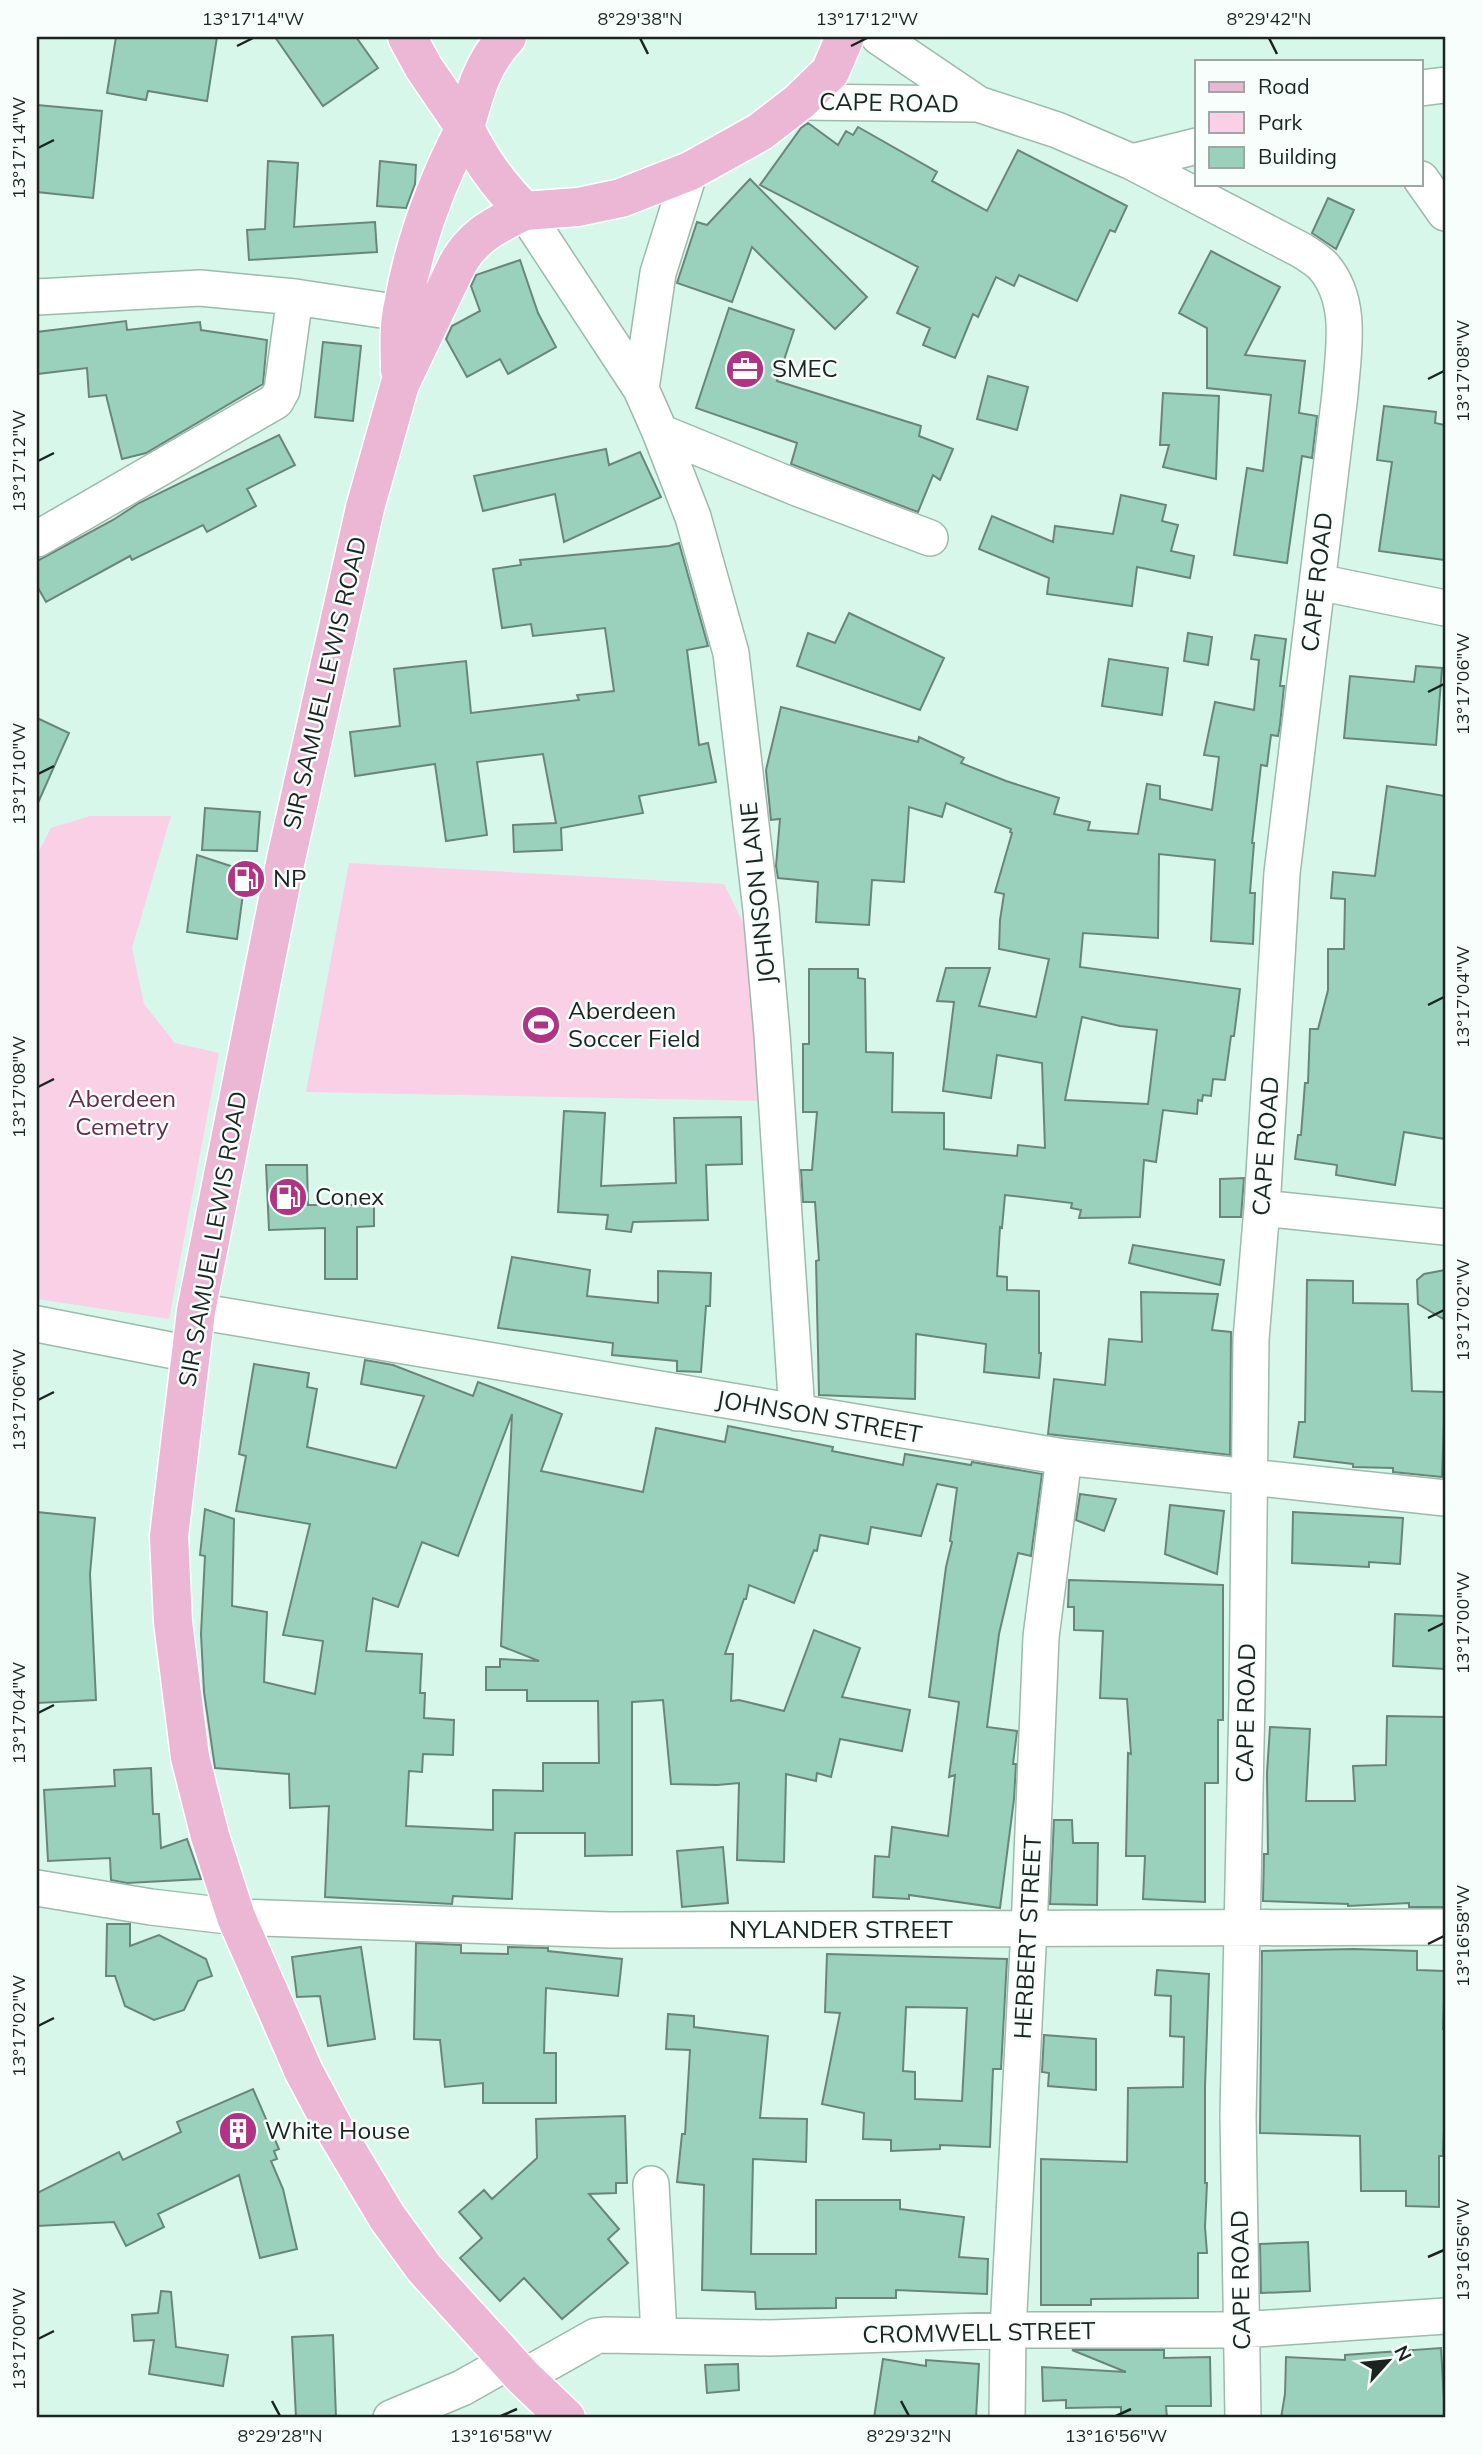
<svg xmlns="http://www.w3.org/2000/svg" width="1482" height="2455" font-family="Mulish,sans-serif">
	<style>
		.green { fill: #fad0e6 }
		.building { fill: #9ad1bd; stroke: #6a867c; stroke-width: 2; fill-rule: evenodd }
		.lines { fill: none; stroke-linecap: round; stroke-linejoin: round }
		.minor-casing { stroke: #9cbaae; stroke-width: 38 }
		.major-casing { stroke: #fff; stroke-width: 41 }
		.minor { stroke: #fff; stroke-width: 35 }
		.major { stroke: #ebb7d4; stroke-width: 38 }
		.ticks { fill: none; stroke: #1a2521; stroke-width: 2.5 }
		.labels { text-anchor: middle; stroke-width: 5; stroke-linejoin: round; paint-order: stroke }
		.street-label { font-size: 24px; fill: #1a2521; stroke: #f8fefb }
		.poi-label { font-size: 24px; fill: #1a2521; stroke: #f8fefb; text-anchor: start }
		.park-label { font-size: 24px; fill: #652c4e; stroke: #f8fefb }
		.neatline { fill: none; stroke: #1a2521; stroke-width: 2.5 }
		.ticks-label { font-size: 18px; text-anchor: middle; fill: #1a2521 }
	</style>
	<rect width="100%" height="100%" fill="#d8f7eb"/>
	<path class="green" d="M90,816H171L132,948L144,1004L175,1043L219,1053L169,1319L37,1299V855L51,828Z
		M349,863L724,884L760,957L769,1101L306,1092Z"/>
	<path class="building" d="M116,37H217L207,101L148,91L146,100L107,93Z
		M275,37H356L378,68L323,106Z
		M37,105L102,111L93,198L37,192Z
		M808,123L838,145L846,131L853,135L858,127L937,172L932,181L987,211L1018,150L1127,206L1115,232L1110,230L1077,301L1019,275L1014,286L996,277L978,317L973,314L955,358L923,345L930,328L897,313L918,267L760,185L801,128Z
		M268,161L298,163L294,227L375,222L377,252L249,260L247,230L265,229Z
		M380,161L416,165L415,184L406,208L377,206Z
		M750,179L867,297L835,329L752,247L732,302L677,283L697,222L707,225Z
		M1328,198L1354,210L1336,249L1312,233Z
		M1211,251L1280,287L1245,355L1305,361L1299,413L1317,416L1312,458L1302,456L1287,563L1234,555L1247,468L1263,471L1271,395L1207,388V328L1179,313Z
		M520,260L538,313L556,347L508,374L500,359L467,377L446,339L452,326L480,311L471,286L476,275Z
		M729,308L794,330L777,381L921,426L919,436L953,449L940,480L933,475L918,512L791,464L797,443L696,408Z
		M126,321L127,330L200,322L201,330L267,340L263,384L146,453L122,459L106,395L89,397L87,368L37,374V332Z
		M323,342L361,346L353,421L315,417Z
		M988,376L1028,387L1017,430L977,419Z
		M1163,393L1219,396L1216,479L1163,467L1169,445H1160Z
		M1384,406L1436,412L1435,423L1445,425V560L1379,551L1392,462L1377,460Z
		M279,435L295,465L247,489L256,506L207,532L203,525L132,560L130,556L46,602L37,586V561L113,520L139,503Z
		M606,449L609,465L640,452L661,497L564,542L555,494L483,511L474,476Z
		M1121,495L1166,505L1162,521L1178,525L1171,551L1194,556L1190,578L1137,567L1132,606L1047,594L1049,578L979,549L992,516L1053,542L1055,526L1113,534Z
		M679,543L708,646L687,650L699,745L708,743L716,782L639,796L643,813L561,828L562,850L514,852L513,825L556,823L543,754L477,762L487,835L446,841L435,764L355,776L350,732L400,726L394,669L466,661L471,713L579,700L577,695L614,691L605,628L533,636L531,624L502,628L493,569L521,565L520,560L669,546Z
		M849,613L944,658L920,710L797,666L808,633L835,643Z
		M1188,633L1212,637L1208,665L1184,661Z
		M1255,635L1286,639L1280,686H1284L1280,725L1278,736L1271,735L1267,766L1261,765L1252,843H1254L1250,893H1255L1253,944L1211,941L1215,860L1159,854L1158,938L1083,933L1080,967L1240,989L1234,1036H1231L1225,1080L1213,1079L1211,1096L1203,1095L1202,1101L1198,1100L1197,1114L1163,1110L1156,1162L1144,1160L1140,1217L1079,1218L1081,1210L1071,1208L1072,1203L1005,1195L1002,1228L1000,1227L997,1276L1007,1277V1290L1039,1291V1353H1041L1039,1378L984,1372L986,1344L916,1334L915,1399L819,1395L816,1261L819,1260L815,1202H803L801,1170H812L817,1112H803V1044H809V969H858V978L865,979L866,1052L893,1053L892,1112L944,1113V1149L1017,1156L1018,1145L1045,1148L1042,1063L997,1055L991,1098L943,1091L954,1002L937,1001L946,968H990L979,1006L1036,1017L1049,959L999,949L1000,920L1004,894L995,892L1012,833L1010,832L1011,829L946,803L942,817L909,807L904,882L872,880L869,925L816,922L818,882L778,878L776,866L780,819L771,820L766,770L781,707L918,742L919,737L964,758L961,763L1006,781L1059,798L1054,814L1090,822L1088,830L1138,834L1147,784L1160,786V799L1212,810L1219,757L1204,755L1215,702L1254,710L1259,660L1251,659ZM1082,1017L1120,1026L1157,1030L1148,1104L1065,1100Z
		M1109,659L1168,668L1162,715L1102,706Z
		M1416,666L1442,668L1436,745L1344,738L1350,676L1414,682Z
		M37,718L69,733L37,805Z
		M1387,786L1445,796V1139L1404,1132L1395,1185L1336,1175L1337,1165L1295,1159L1298,1135H1301L1305,1083H1308L1310,1029H1318L1328,990V949H1344L1345,899L1331,898L1333,872L1375,876Z
		M205,808L260,812L257,851L202,850Z
		M197,855L246,871L237,939L187,932Z
		M564,1111L605,1113L601,1186L676,1183L674,1118L741,1117L742,1164L706,1165L708,1220L633,1222L631,1232L606,1229L608,1215L558,1212Z
		M266,1165H307L308,1205H374V1226L357,1227V1279H325V1228L269,1230Z
		M1244,1178L1241,1217H1220V1179Z
		M1133,1245L1224,1260L1220,1285L1129,1263Z
		M512,1257L590,1270L587,1296L658,1303V1271L711,1273L710,1306H706L701,1372L677,1371V1361L612,1355L613,1343L498,1328Z
		M1445,1270V1320L1418,1304L1417,1280L1424,1274Z
		M1307,1280L1353,1281V1303L1408,1304L1412,1391L1445,1392L1442,1477L1393,1472V1468L1353,1467V1464L1294,1457L1299,1422H1305Z
		M1141,1292L1218,1294L1212,1330L1231,1332L1230,1455L1048,1434L1054,1379L1105,1385L1109,1339L1142,1342Z
		M365,1360L393,1365L473,1396L478,1382L562,1414L541,1471L643,1492L656,1428L725,1442L728,1426L833,1447L832,1451L903,1465L905,1454L971,1465L972,1462L1042,1474L1031,1556L1018,1553L999,1634L987,1727L1017,1731L1013,1764H1016L1014,1799L1000,1908L909,1895V1899L873,1897L875,1856L889,1857L892,1827L948,1836L955,1775L949,1777L959,1702L929,1697L946,1567L952,1542L950,1541L957,1488L937,1484L921,1536L871,1527L868,1544L820,1535L817,1551L814,1550L794,1603L749,1585L746,1599H744L725,1654H733L731,1701L739,1700L784,1711L814,1630L860,1648L842,1697L910,1710L902,1751L840,1739L831,1777L817,1773L816,1781L786,1774L784,1862L737,1860L739,1783L717,1785L671,1784L663,1700L632,1702V1855L585,1856V1833H515L512,1899L453,1896L452,1904L325,1897L329,1806L290,1808L289,1774L215,1768L204,1692L201,1634L205,1556L200,1555L205,1509L234,1519L232,1606L267,1612L264,1682L315,1694L323,1641L283,1635L310,1524L236,1511L246,1456L239,1454L254,1364L309,1373L307,1387L317,1389L307,1447L396,1468L424,1396L361,1384ZM512,1414L501,1646L539,1661L500,1659V1667H486V1690H527V1701H598L599,1763H543V1791L493,1790V1830L406,1826L409,1771L422,1772L423,1754L453,1755L454,1720L424,1718L425,1693H420L422,1654L366,1651L373,1598L398,1607L422,1542L458,1556Z
		M1080,1494L1116,1499L1104,1531L1076,1520Z
		M1170,1505L1224,1511L1217,1574L1165,1554Z
		M37,1512L95,1518L90,1574L96,1700L37,1703Z
		M1293,1512L1403,1518L1400,1564L1369,1562V1567L1292,1563Z
		M1069,1580L1223,1585V1720H1218V1783H1205V1902L1143,1899L1145,1856H1126L1128,1753L1131,1754L1127,1699L1100,1698L1103,1631L1074,1630V1607H1068Z
		M1395,1614L1445,1616V1669L1393,1666Z
		M1387,1716L1445,1717V1907H1409V1903L1348,1906V1904L1263,1901L1264,1854H1268L1267,1773L1270,1727L1310,1729L1306,1801H1355L1353,1766L1386,1765Z
		M151,1768L153,1814H159L161,1848L187,1839L201,1879L127,1883L111,1880L110,1858L48,1861L44,1790L115,1786L114,1770Z
		M1054,1820H1072L1073,1843H1098L1097,1905L1050,1904Z
		M723,1847L728,1903L682,1907L677,1851Z
		M107,1924H130V1946L159,1935L206,1959L212,1976L198,1981L184,2010L154,2020L125,2006L115,1976H106Z
		M416,1943L461,1945V1953L508,1954V1947L548,1948V1951L622,1959L618,1996L546,1988L544,2053H556V2103H483V2083L445,2087L440,2040L414,2039Z
		M361,1947L375,2039L328,2046L320,1996L297,1997L292,1957Z
		M1354,1949L1417,1951V1970L1445,1971L1443,2029H1445V2104L1443,2156H1439V2207L1406,2206V2191H1361L1360,2136L1260,2133L1262,1951Z
		M827,1954L1007,1959L1001,2069H993L990,2147L940,2145V2149L891,2151V2140L863,2139L864,2113L822,2104L840,2013L825,2012ZM906,2007L967,2008L962,2101L915,2099V2072L903,2071Z
		M1157,1970L1209,1974L1205,2086V2183H1207L1205,2227L1207,2253H1198V2298L1091,2299V2305H1041V2159L1127,2162L1128,2088L1183,2087L1184,2037L1170,2036L1171,1996L1155,1995Z
		M668,2014L694,2016V2027L768,2036L760,2118L807,2119L806,2162L753,2159L751,2254H816V2200H900V2209L964,2217L959,2257L988,2259L987,2294L896,2290V2298H836V2308L756,2309L755,2292L702,2290L704,2185L677,2182L682,2134H685L690,2050L666,2049Z
		M1044,2035L1096,2039V2090L1048,2086L1049,2073L1042,2072Z
		M253,2089L279,2149L274,2151L277,2159L271,2161L283,2189L297,2249L260,2258L239,2175L158,2214L164,2227L126,2246L114,2222L37,2226V2193L119,2152L123,2160L181,2132L177,2122Z
		M625,2116L627,2183H616V2193L589,2194L619,2229L608,2239L628,2263L562,2319L524,2278L500,2301L460,2258L482,2238L459,2212L484,2190L492,2199L537,2158L536,2119Z
		M1308,2242L1310,2291L1261,2293L1260,2244Z
		M161,2291L171,2292L176,2347L228,2355L223,2386L149,2374L154,2340L134,2341L132,2315L158,2313Z
		M333,2335L336,2418H296L292,2337Z
		M1441,2348L1445,2418H1281L1285,2394L1286,2357L1345,2360V2355Z
		M1072,2350H1164V2358L1210,2357L1211,2406H1166L1167,2418H1121V2407L1066,2408V2400L1043,2401L1042,2367L1126,2372Z
		M883,2359L926,2366V2360L979,2364L976,2418H874Z
		M738,2364L739,2390L707,2393L705,2365Z"/>
	<g class="lines">
		<g class="minor-casing">
			<path id="minor" d="M879,37L978,104L1057,130L1132,162L1301,250C1309,255 1317,260 1323,266C1354,301 1343,352 1340,394L1282,873L1262,1208L1251,1339L1247,1699L1238,2116L1243,2418
				M1421,88L1445,85
				M799,102L978,104
				M1132,162L1197,146
				M1421,179L1445,213
				M524,211L641,389L660,432L693,517L731,653L761,910L772,1034L797,1413
				M37,297L200,288L295,297L401,313
				M641,389L658,273L690,171
				M660,432L797,488L930,538
				M37,539L276,401L282,390L295,297
				M1318,582L1445,608
				M1262,1208L1445,1227
				M196,1311L1064,1457L1445,1498
				M37,1324L190,1354
				M37,1888L151,1907L236,1917L610,1930L1445,1927
				M651,2184L659,2335
				M523,2377L596,2336L604,2335L770,2338L1008,2330H1241L1445,2316
				M391,2418L462,2388L510,2361
				M1007,2418L1008,2330L1029,1929L1041,1637L1064,1457"/>
		</g>
		<g class="major-casing">
			<path id="major" d="M507,37C482,63 474,94 465,128C481,161 498,184 524,211L578,207L621,198L690,171L760,132L799,102L830,72L845,37
				M524,211C495,226 475,234 458,263L400,384L365,508L286,859L196,1311L169,1536L173,1622L190,1757L210,1836L236,1917L304,2072L335,2130L387,2217L424,2268L523,2377L566,2418
				M400,370C400,351 398,330 402,311C413,245 434,187 465,128L424,68L407,37"/>
		</g>
		<use href="#minor" class="minor"/>
		<use href="#major" class="major"/>
	</g>
	<path class="ticks" d="M640,38L648,54M1269,38L1277,54M237,46L253,38M851,46L867,38M38,148L54,140M1428,379L1444,371M38,461L54,453M1428,692L1444,684M38,774L54,766M1428,1005L1444,997M38,1087L54,1079M1428,1318L1444,1310M38,1400L54,1392M1428,1631L1444,1623M38,1713L54,1705M1428,1944L1444,1936M38,2026L54,2018M1428,2257L1444,2250M38,2339L54,2331M272,2401L280,2416M901,2401L909,2416M501,2416L517,2409M1116,2416L1131,2409"/>
	<defs>
		<g id="office-disc" transform="scale(2.0125)"><circle r="9.5" fill="#b13484" stroke="#f8fefb"/><path d="M-6-3h4V-5.5h4V-3h4V5H-6ZM-1-4.5V-3h2v-1.5ZM-6 0V1H6V0Z" fill="#fff"/></g>
		<g id="fuel-disc" transform="scale(2.0125)"><circle r="9.5" fill="#b13484" stroke="#f8fefb"/><path d="M-5.5-6h7V0h2V4h1.3V-2.5L3-4.5l.8-.8L6-3V5H2.5V1h-1V6h-7ZM-4.2-4.7v3.2H.2V-4.7Z" fill="#fff"/></g>
		<g id="stadium-disc" transform="scale(2.0125)"><circle r="9.5" fill="#b13484" stroke="#f8fefb"/><path d="M0-5a6.5 5 0 1 0 0 10a6.5 5 0 1 0 0-10ZM-3.5-1.8h7v3.6h-7Z" fill="#fff"/></g>
		<g id="building-disc" transform="scale(2.0125)"><circle r="9.5" fill="#b13484" stroke="#f8fefb"/><path d="M-4-6H4V6H1V3H-1V6H-4ZM-2.5-4.3h1.7v1.8h-1.7ZM.8-4.3h1.7v1.8H.8ZM-2.5-1h1.7V.8h-1.7ZM.8-1h1.7V.8H.8Z" fill="#fff"/></g>
	</defs>
	<g fill-rule="evenodd">
		<use href="#office-disc" x="745" y="369"/>
		<use href="#fuel-disc" x="246" y="879"/>
		<use href="#stadium-disc" x="541" y="1025"/>
		<use href="#fuel-disc" x="288" y="1197"/>
		<use href="#building-disc" x="238" y="2131"/>
	</g>
	<g class="labels">
		<g class="street-label">
			<text transform="translate(889 103) rotate(1)" y="8">CAPE ROAD</text>
			<text transform="translate(1317 582) rotate(-84)" y="8">CAPE ROAD</text>
			<text transform="translate(325 683) rotate(-77)" y="8">SIR SAMUEL LEWIS ROAD</text>
			<text transform="translate(758 893) rotate(-96)" y="8">JOHNSON LANE</text>
			<text transform="translate(1266 1146) rotate(-86)" y="8">CAPE ROAD</text>
			<text transform="translate(213 1239) rotate(-80)" y="8">SIR SAMUEL LEWIS ROAD</text>
			<text transform="translate(819 1417) rotate(10)" y="8">JOHNSON STREET</text>
			<text transform="translate(1246 1713) rotate(-89)" y="8">CAPE ROAD</text>
			<text x="841" y="1938">NYLANDER STREET</text>
			<text transform="translate(1028 1937) rotate(-87)" y="8">HERBERT STREET</text>
			<text transform="translate(1241 2280) rotate(-91)" y="8">CAPE ROAD</text>
			<text transform="translate(979 2333) rotate(-1)" y="8">CROMWELL STREET</text>
		</g>
		<g class="poi-label">
			<text x="772" y="377">SMEC</text>
			<text x="273" y="887">NP</text>
			<text x="568" y="1019">Aberdeen<tspan x="568" dy="28">Soccer Field</tspan></text>
			<text x="315" y="1205">Conex</text>
			<text x="265" y="2139">White House</text>
		</g>
		<g class="park-label">
			<text x="122" y="1107">Aberdeen<tspan x="122" dy="28">Cemetry</tspan></text>
		</g>
	</g>
	<rect width="1482" height="2455" fill="none" stroke="#f8fefb" stroke-width="77"/>
	<rect x="1195" y="60" width="228" height="126" fill="#f8fefb" stroke="#9fa7a4" stroke-width="2"/>
	<rect x="1209" y="82" width="35" height="10" fill="#ebb7d4" stroke="#9fa7a4" stroke-width="2"/>
	<text x="1258" y="94" font-size="21" fill="#1a2521">Road</text>
	<rect x="1209" y="112" width="35" height="21" fill="#fad0e6" stroke="#9fa7a4" stroke-width="2"/>
	<text x="1258" y="130" font-size="21" fill="#1a2521">Park</text>
	<rect x="1209" y="147" width="35" height="21" fill="#9ad1bd" stroke="#9fa7a4" stroke-width="2"/>
	<text x="1258" y="164" font-size="21" fill="#1a2521">Building</text>
	<g transform="translate(1388 2361) rotate(63)" stroke="#f8fefb" stroke-width="5" paint-order="stroke">
	<path d="M0-5L12 26L0 18L-12 26Z" fill="#1a2521"/>
	<text y="-10" font-size="19" font-weight="bold" text-anchor="middle" fill="#1a2521">N</text>
	</g>
	<rect x="38" y="38" width="1406" height="2378" class="neatline"/>
	<g class="ticks-label">
		<text x="253" y="25">13°17'14"W</text>
		<text x="640" y="25">8°29'38"N</text>
		<text x="867" y="25">13°17'12"W</text>
		<text x="1269" y="25">8°29'42"N</text>
		<text transform="translate(19 148) rotate(-90)" y="6">13°17'14"W</text>
		<text transform="translate(1463 371) rotate(-90)" y="6">13°17'08"W</text>
		<text transform="translate(19 461) rotate(-90)" y="6">13°17'12"W</text>
		<text transform="translate(1463 684) rotate(-90)" y="6">13°17'06"W</text>
		<text transform="translate(19 774) rotate(-90)" y="6">13°17'10"W</text>
		<text transform="translate(1463 997) rotate(-90)" y="6">13°17'04"W</text>
		<text transform="translate(19 1087) rotate(-90)" y="6">13°17'08"W</text>
		<text transform="translate(1463 1310) rotate(-90)" y="6">13°17'02"W</text>
		<text transform="translate(19 1400) rotate(-90)" y="6">13°17'06"W</text>
		<text transform="translate(1463 1623) rotate(-90)" y="6">13°17'00"W</text>
		<text transform="translate(19 1713) rotate(-90)" y="6">13°17'04"W</text>
		<text transform="translate(1463 1936) rotate(-90)" y="6">13°16'58"W</text>
		<text transform="translate(19 2026) rotate(-90)" y="6">13°17'02"W</text>
		<text transform="translate(1463 2250) rotate(-90)" y="6">13°16'56"W</text>
		<text transform="translate(19 2339) rotate(-90)" y="6">13°17'00"W</text>
		<text x="280" y="2442">8°29'28"N</text>
		<text x="501" y="2442">13°16'58"W</text>
		<text x="909" y="2442">8°29'32"N</text>
		<text x="1116" y="2442">13°16'56"W</text>
	</g>
</svg>
